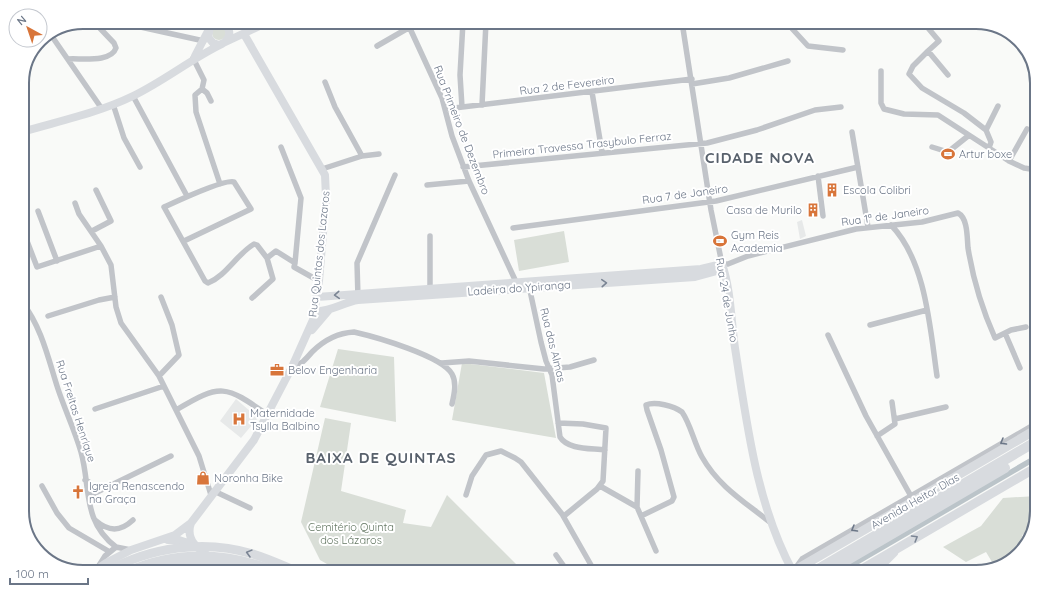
<svg xmlns="http://www.w3.org/2000/svg" width="1059" height="594" font-family="Quicksand,sans-serif">
	<style>
		.built { fill: #e7e9e9 }
		.green { fill: #d9ded7 }
		.lines { fill: none; stroke-linecap: round; stroke-linejoin: round }
		.canal { stroke: #bbc4c9; stroke-width: 5.5 }
		.street { stroke: #c1c4c9; stroke-width: 5.5 }
		.secondary { stroke: #d8dbdf; stroke-width: 8 }
		.primary { stroke: #d8dbdf; stroke-width: 9 }
		.highway { stroke: #d8dbdf; stroke-width: 10 }
		.oneway { stroke: #7b8594 }
		.oneway2 { stroke: #6b7687 }
		.labels { text-anchor: middle; stroke-width: 4; stroke-linejoin: round; paint-order: stroke }
		.street-label { font-size: 11px; fill: #6b7687; stroke: #fff }
		.poi-label { font-size: 11px; fill: #6b7687; stroke: #fff; text-anchor: start }
		.park-label { font-size: 11px; fill: #667965; stroke: #fff }
		.district-label { font-size: 15px; font-weight: bold; letter-spacing: 1px; fill: #58616c; stroke: #fff }
		.rim { fill: none; stroke: #6b7687; stroke-width: 2 }
	</style>
	<rect width="100%" height="100%" fill="#f9faf8"/>
	<path class="built" d="M802,220L806,236L800,239L797,222Z
		M236,399L258,418L241,438L220,421Z"/>
	<path class="green" d="M212 33a7 7 0 1 1 14 0a7 7 0 1 1-14 0Z
		M564,231L569,262L519,271L514,240Z
		M338,349L394,357L396,422L320,407Z
		M462,363L544,373L556,438L452,420Z
		M325,418L351,423L341,491L406,510L403,523L431,527L447,495L524,572H341L320,560L301,522Z
		M1037,496V512L1032,530L1022,535L1026,545L1008,563L995,567L986,552L966,562L943,547L981,526L1003,498Z"/>
	<g class="lines">
		<path class="canal" d="M840,572L1037,457"/>
		<path class="street" d="M118,22L204,41
			M407,22L442,98L452,136L469,181L517,284
			M682,22L711,210L722,264H728L748,256L856,229L922,222L958,213C968,218 967,238 968,248C973,279 982,309 995,338L1011,330L1026,327
			M769,22H786
			M786,22L808,46L843,50
			M923,22L939,41L928,51
			M996,27L1029,55
			M51,35L102,109
			M377,46L410,27
			M193,58L204,80L202,89
			M68,59C81,58 111,63 116,48L114,43L94,22
			M881,71V103L884,109L904,114L938,115L1009,161L1024,168L1037,170
			M948,75L928,51L913,66L909,74L922,88L964,113L986,130
			M325,82L335,107L362,156
			M692,84L729,78L788,61
			M202,89L195,95L196,112L220,184
			M202,89L207,93L211,101
			M592,92L602,152
			M133,96L187,196
			M113,104L124,138L140,167
			M482,105L486,22
			M462,107L460,75L463,22
			M446,109L692,79
			M852,132L868,227
			M281,147L301,198L295,263
			M932,147L948,152L968,136
			M989,148L991,142L986,130L998,106
			M1009,161L1027,129
			M463,167L707,143L757,130L815,110L841,107
			M322,169L362,156L379,154
			M818,176L823,216
			M427,185L469,181
			M75,203L79,214L101,246L111,265L116,307L121,323L159,376L199,456L211,495
			M38,211L57,261
			M891,225C926,261 930,328 937,376
			M22,228L37,267L101,246
			M513,228L716,201L858,167
			M92,231L111,221L96,190
			M430,236V292
			M184,241L251,209L234,182C226,178 175,202 164,207L205,281L208,283C226,276 237,254 254,244L257,245L267,258L273,279L252,298
			M267,258L276,251L295,263L294,267L319,281
			M529,286L541,342L546,361L552,375L560,437C568,450 591,448 605,450
			M358,298L357,263L395,175
			M22,302C42,328 48,358 58,389C65,410 75,431 81,452C91,488 82,521 116,547
			M48,316L99,300L115,297
			M870,325L927,310
			M1005,333L1020,368
			M828,335L866,416L912,498
			M442,363L469,361L544,369L570,367L594,360
			M292,367C301,365 306,359 312,352C324,340 337,333 354,332C376,337 442,356 452,374C457,383 454,395 452,404
			M159,376L179,355L172,325L161,297
			M95,409L164,386
			M176,410C221,383 225,385 268,415
			M895,419L946,407
			M558,423L583,424L606,428L603,481L597,489L564,516
			M877,436L895,424L892,402
			M638,471L637,507L656,551
			M85,480L89,482L93,494L171,456
			M42,486L57,513L69,528L110,552
			M600,486L637,507
			M214,491L250,508
			M466,495L472,476L486,455L501,451L515,458L521,462L562,514L595,572
			M641,516L672,501L674,497L661,450L647,410L646,405C655,401 674,406 682,412C691,425 694,443 702,457C719,487 745,502 771,523
			M95,520C109,532 120,532 133,520
			M556,555L568,572
			M98,567L105,556L116,547L131,550
			M794,570L802,559L1037,423"/>
		<path class="secondary" d="M211,22L208,37L213,43L219,45L268,22
			M209,28L217,23C229,23 233,34 225,42
			M195,56L208,31
			M22,132C59,121 98,113 133,96C164,81 191,59 222,44
			M317,297L701,269L722,264C731,290 731,321 735,348C747,424 756,503 793,572
			M315,311C328,313 344,302 358,300L695,277L717,271
			M312,330L329,310
			M191,523C185,540 198,549 211,558
			M168,540H179L194,545
			M93,572L106,563L131,550L175,535L191,523L254,440L292,367L313,320L319,281L326,197L325,175L244,34
			M875,572L894,553"/>
		<path class="primary" d="M106,572C150,547 204,539 253,554C269,559 284,566 299,572
			M792,572L1037,429
			M857,572L1037,467"/>
		<path class="highway" d="M127,572C176,551 227,552 276,572
			M149,572C185,562 219,562 255,572
			M813,572L1037,441
			M827,572L1005,468"/>
	</g>
	<defs><path id="oneway-chevron" d="M-2-3.5L2.5 0L-2 3.5" fill="none" stroke-width="1.6" stroke-linecap="round" stroke-linejoin="round"/></defs>
	<g class="oneway">
		<use href="#oneway-chevron" transform="translate(604 283) rotate(-4)"/>
		<use href="#oneway-chevron" transform="translate(337 295) rotate(176)"/>
		<use href="#oneway-chevron" transform="translate(915 538) rotate(-31)"/>
		<use href="#oneway-chevron" transform="translate(249 553) rotate(-165)"/>
	</g>
	<g class="oneway2">
		<use href="#oneway-chevron" transform="translate(1003 442) rotate(150)"/>
		<use href="#oneway-chevron" transform="translate(854 529) rotate(150)"/>
	</g>
	<defs>
		<g id="stadium-bare" transform="scale(1.08)"><path d="M0-5a6.5 5 0 1 0 0 10a6.5 5 0 1 0 0-10ZM-3.5-1.8h7v3.6h-7Z" fill="#d8753a" stroke="#fff" stroke-width="2.5" paint-order="stroke"/></g>
		<g id="building-bare" transform="scale(1.08)"><path d="M-4-6H4V6H1V3H-1V6H-4ZM-2.5-4.3h1.7v1.8h-1.7ZM.8-4.3h1.7v1.8H.8ZM-2.5-1h1.7V.8h-1.7ZM.8-1h1.7V.8H.8Z" fill="#d8753a" stroke="#fff" stroke-width="2.5" paint-order="stroke"/></g>
		<g id="office-bare" transform="scale(1.08)"><path d="M-6-3h4V-5.5h4V-3h4V5H-6ZM-1-4.5V-3h2v-1.5ZM-6 0V1H6V0Z" fill="#d8753a" stroke="#fff" stroke-width="2.5" paint-order="stroke"/></g>
		<g id="hospital-bare" transform="scale(1.08)"><path d="M-5-5h3v3.5h4V-5h3V5h-3V1.5h-4V5h-3Z" fill="#d8753a" stroke="#fff" stroke-width="2.5" paint-order="stroke"/></g>
		<g id="shop-bare" transform="scale(1.08)"><path d="M-5-2.5h2.3a2.7 3.5 0 0 1 5.4 0H5L5.5 6h-11ZM-1.5-2.5h3a1.5 2.3 0 0 0-3 0Z" fill="#d8753a" stroke="#fff" stroke-width="2.5" paint-order="stroke"/></g>
		<g id="church-bare" transform="scale(1.08)"><path d="M-1.2-6h2.4v3.5h3.3v2.4h-3.3V6h-2.4V-.1h-3.3v-2.4h3.3Z" fill="#d8753a" stroke="#fff" stroke-width="2.5" paint-order="stroke"/></g>
	</defs>
	<g fill-rule="evenodd">
		<use href="#stadium-bare" x="948" y="154"/>
		<use href="#building-bare" x="832" y="190"/>
		<use href="#building-bare" x="813" y="210"/>
		<use href="#stadium-bare" x="720" y="241"/>
		<use href="#office-bare" x="277" y="370"/>
		<use href="#hospital-bare" x="239" y="419"/>
		<use href="#shop-bare" x="203" y="478"/>
		<use href="#church-bare" x="78" y="492"/>
	</g>
	<g class="labels">
		<g class="street-label">
			<text transform="translate(567 85) rotate(-7)" y="4">Rua 2 de Fevereiro</text>
			<text transform="translate(462 130) rotate(69)" y="4">Rua Primeiro de Dezembro</text>
			<text transform="translate(582 145) rotate(-6)" y="4">Primeira Travessa Trasybulo Ferraz</text>
			<text transform="translate(685 194) rotate(-8)" y="4">Rua 7 de Janeiro</text>
			<text transform="translate(885 216) rotate(-8)" y="4">Rua 1ª de Janeiro</text>
			<text transform="translate(319 254) rotate(-84)" y="4">Rua Quintas dos Lazaros</text>
			<text transform="translate(519 288) rotate(-4)" y="4">Ladeira do Ypiranga</text>
			<text transform="translate(727 300) rotate(80)" y="4">Rua 24 de Junho</text>
			<text transform="translate(553 345) rotate(76)" y="4">Rua das Almas</text>
			<text transform="translate(76 411) rotate(72)" y="4">Rua Freitas Henrique</text>
			<text transform="translate(915 501) rotate(-30)" y="4">Avenida Heitor Dias</text>
		</g>
		<g class="poi-label">
			<text x="959" y="158">Artur boxe</text>
			<text x="843" y="194">Escola Colibri</text>
			<text x="802" y="214" text-anchor="end">Casa de Murilo</text>
			<text x="731" y="239">Gym Reis<tspan x="731" dy="13">Academia</tspan></text>
			<text x="288" y="374">Belov Engenharia</text>
			<text x="250" y="417">Maternidade<tspan x="250" dy="13">Tsylla Balbino</tspan></text>
			<text x="214" y="482">Noronha Bike</text>
			<text x="89" y="490">Igreja Renascendo<tspan x="89" dy="13">na Graça</tspan></text>
		</g>
		<g class="park-label">
			<text x="351" y="531">Cemitério Quinta<tspan x="351" dy="13">dos Lázaros</tspan></text>
		</g>
		<g class="district-label">
			<text x="760" y="163">CIDADE NOVA</text>
			<text x="381" y="463">BAIXA DE QUINTAS</text>
		</g>
	</g>
	<path d="M0 0H1059V594H0ZM83 29H976A54 54 0 0 1 1030 83V511A54 54 0 0 1 976 565H83A54 54 0 0 1 29 511V83A54 54 0 0 1 83 29Z" fill="#fff" fill-rule="evenodd"/>
	<path class="rim" d="M83 29H976A54 54 0 0 1 1030 83V511A54 54 0 0 1 976 565H83A54 54 0 0 1 29 511V83A54 54 0 0 1 83 29Z"/>
	<g transform="translate(28 28) rotate(320)"><circle r="19" fill="#ffffff" stroke="#c4c8cf"/>
	<path d="M0-3L7 15L0 10L-7 15Z" fill="#d8753a"/>
	<text y="-6" font-size="11" font-weight="bold" text-anchor="middle" fill="#6b7687">N</text>
	</g>
	<path d="M10 578v6h78v-6" fill="none" stroke="#6b7687" stroke-width="2"/>
	<text x="16" y="578" font-size="12" fill="#6b7687" stroke="#ffffff" stroke-width="3" paint-order="stroke">100 m</text>
</svg>
